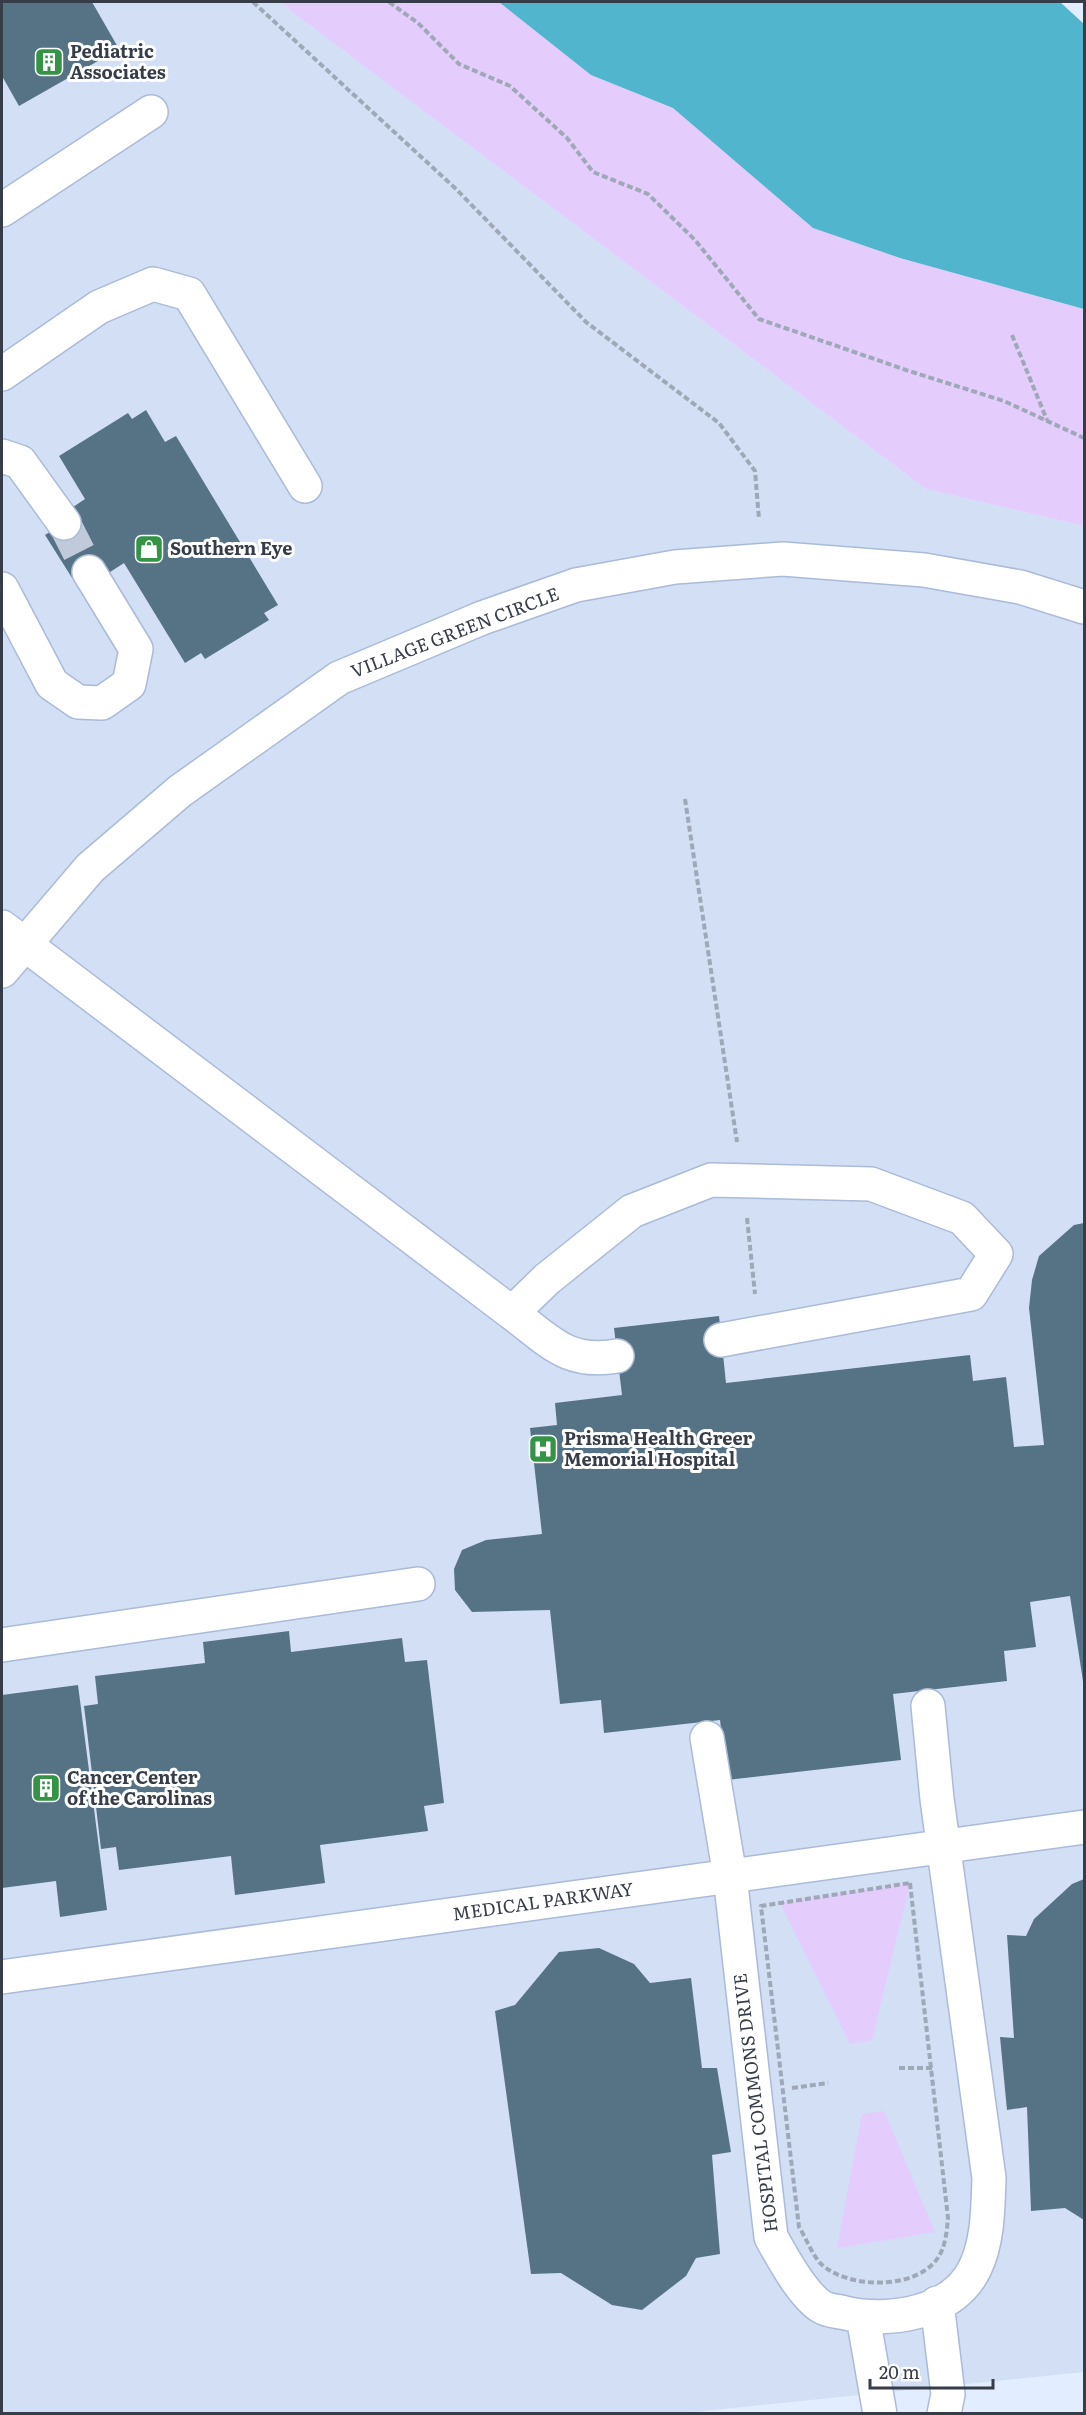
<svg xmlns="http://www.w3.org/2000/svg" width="1086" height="2415" font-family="Literata,serif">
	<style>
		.built { fill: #d2dff5 }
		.green { fill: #e4ccfd }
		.water { fill: #50b5cd }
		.building { fill: #567386 }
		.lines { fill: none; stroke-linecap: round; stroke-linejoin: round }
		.minor-tunnel { stroke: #c0cadb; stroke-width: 33; stroke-dasharray: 33 16; stroke-linecap: butt }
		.minor-casing { stroke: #aabbd8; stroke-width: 36 }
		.path { stroke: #9ea8b7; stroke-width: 4; stroke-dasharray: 6 3; stroke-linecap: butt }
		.minor { stroke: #fff; stroke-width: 33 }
		.labels { text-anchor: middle; stroke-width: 6; stroke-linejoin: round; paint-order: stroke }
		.poi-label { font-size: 18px; font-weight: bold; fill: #363d49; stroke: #fff; text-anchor: start }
		.street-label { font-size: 18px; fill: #363d49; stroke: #fff }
	</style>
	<rect width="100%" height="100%" fill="#e2edff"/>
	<path class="built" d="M2,2H282L291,11L926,489L1084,526V2372L675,2414H2Z"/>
	<path class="green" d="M282,2H499L591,75L673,108L813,228L900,258L1084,309V526L926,489L291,11Z
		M910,1883L872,2040L850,2044L780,1903Z
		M884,2111L935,2232L837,2248L862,2114Z"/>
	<path class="water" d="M499,2H1060L1084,24V309L900,258L813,228L673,108L591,75Z"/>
	<path class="building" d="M2,2H92L119,49L19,106L2,76Z
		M146,410L165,442L176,436L278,605L264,613L269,620L205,659L201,653L185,663L124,563L107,574L89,572L74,581L45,535L75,516L70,509L85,499L59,456L128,413L132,419Z
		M1084,1223V1688L1070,1596L1030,1602L1036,1647L1004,1651L1007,1681L893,1694L901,1760L727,1780L720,1720L604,1733L601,1700L560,1704L550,1610L472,1612L455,1590L454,1569L462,1550L486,1540L542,1534L530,1428L557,1425L555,1403L622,1395L614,1328L719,1316L726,1383L970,1355L973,1381L1006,1377L1014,1447L1044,1445L1029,1308L1032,1280L1039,1256L1074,1225Z
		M289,1631L291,1652L402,1638L405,1662L427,1660L444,1803L424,1806L428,1831L320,1845L325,1883L235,1895L231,1856L119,1870L116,1847L101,1849L84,1706L98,1704L95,1676L205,1663L203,1642Z
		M78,1685L107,1910L60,1917L56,1881L2,1888V1695Z
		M1084,1879V2220L1065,2208L1031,2211L1027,2107L1007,2110L1000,2037L1014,2038L1007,1935L1026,1936L1034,1919L1072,1884Z
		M599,1948L634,1964L650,1983L691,1978L702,2068H717L731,2152L712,2155L720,2254L696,2258L686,2276L642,2310L612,2305L561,2273L531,2274L495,2011L515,2005L559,1952Z"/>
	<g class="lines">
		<path class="minor-tunnel" d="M64,523L89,572"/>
		<g class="minor-casing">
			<path id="minor" d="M2,210L151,112
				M2,374L99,307L153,284L189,294L305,486
				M2,456L20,462L64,523
				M2,589L52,684L78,702L102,703L129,684L136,649L89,572
				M2,927L512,1313
				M2,971L90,868L180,791L339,678L482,618L576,585L675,567L783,559L924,570L1020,587L1084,607
				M617,1356C567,1365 550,1341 512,1313L547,1279L632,1211L711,1180L871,1184L962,1218L996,1254L971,1294L721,1340
				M2,1645L418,1584
				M707,1738L730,1876L771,2237C782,2257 803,2296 822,2307C828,2311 838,2311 845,2313C888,2323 953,2314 975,2268C988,2242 988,2207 989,2178L937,1799L928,1706
				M2,1977L1084,1827
				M937,2303L948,2394L944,2414
				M863,2317L880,2414"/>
		</g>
		<path class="path" d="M253,2L455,188L586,322L719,423L755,471L759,519
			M389,2L418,23L459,64L510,86L567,138L593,172L648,194L695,240L759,319L909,371L1004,401L1084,438
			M1012,335L1047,420
			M685,799L737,1142
			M747,1218L755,1294
			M910,1883L948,2218C947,2228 946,2241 942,2250C926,2291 848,2291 820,2263C812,2254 806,2238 799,2227L761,1906Z
			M899,2068H932
			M792,2088L828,2083"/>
		<use href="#minor" class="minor"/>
	</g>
	<defs>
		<g id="building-square" transform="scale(1.5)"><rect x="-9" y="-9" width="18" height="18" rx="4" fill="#359346" stroke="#fff"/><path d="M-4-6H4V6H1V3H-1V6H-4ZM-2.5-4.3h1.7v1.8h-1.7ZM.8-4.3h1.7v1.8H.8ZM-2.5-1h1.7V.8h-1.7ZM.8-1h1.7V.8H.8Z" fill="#fff"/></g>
		<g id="shop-square" transform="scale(1.5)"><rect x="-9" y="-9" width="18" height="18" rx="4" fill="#359346" stroke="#fff"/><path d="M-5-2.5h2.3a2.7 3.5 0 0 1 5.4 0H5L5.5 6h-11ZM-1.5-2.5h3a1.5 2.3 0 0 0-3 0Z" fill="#fff"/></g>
		<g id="hospital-square" transform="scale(1.5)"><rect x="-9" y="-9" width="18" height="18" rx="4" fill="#359346" stroke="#fff"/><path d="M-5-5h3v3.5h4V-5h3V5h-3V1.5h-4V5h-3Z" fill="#fff"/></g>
	</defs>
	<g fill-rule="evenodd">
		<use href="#building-square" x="49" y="62"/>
		<use href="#shop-square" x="149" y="549"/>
		<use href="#hospital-square" x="543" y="1449"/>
		<use href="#building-square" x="46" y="1788"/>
	</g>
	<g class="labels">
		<g class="poi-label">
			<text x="70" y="58">Pediatric<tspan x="70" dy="21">Associates</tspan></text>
			<text x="170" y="555">Southern Eye</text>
			<text x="564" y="1445">Prisma Health Greer<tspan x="564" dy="21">Memorial Hospital</tspan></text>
			<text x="67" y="1784">Cancer Center<tspan x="67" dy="21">of the Carolinas</tspan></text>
		</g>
		<g class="street-label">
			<text transform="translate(455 633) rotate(-21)" y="6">VILLAGE GREEN CIRCLE</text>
			<text transform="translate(543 1902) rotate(-8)" y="6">MEDICAL PARKWAY</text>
			<text transform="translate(756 2103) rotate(-97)" y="6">HOSPITAL COMMONS DRIVE</text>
		</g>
	</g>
	<rect width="1086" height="2415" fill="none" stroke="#363d49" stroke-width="6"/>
	<path d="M870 2379v9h123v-9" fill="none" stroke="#363d49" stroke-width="3"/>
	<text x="879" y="2379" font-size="18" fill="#363d49" stroke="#ffffff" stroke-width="4.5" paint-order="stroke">20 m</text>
</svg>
